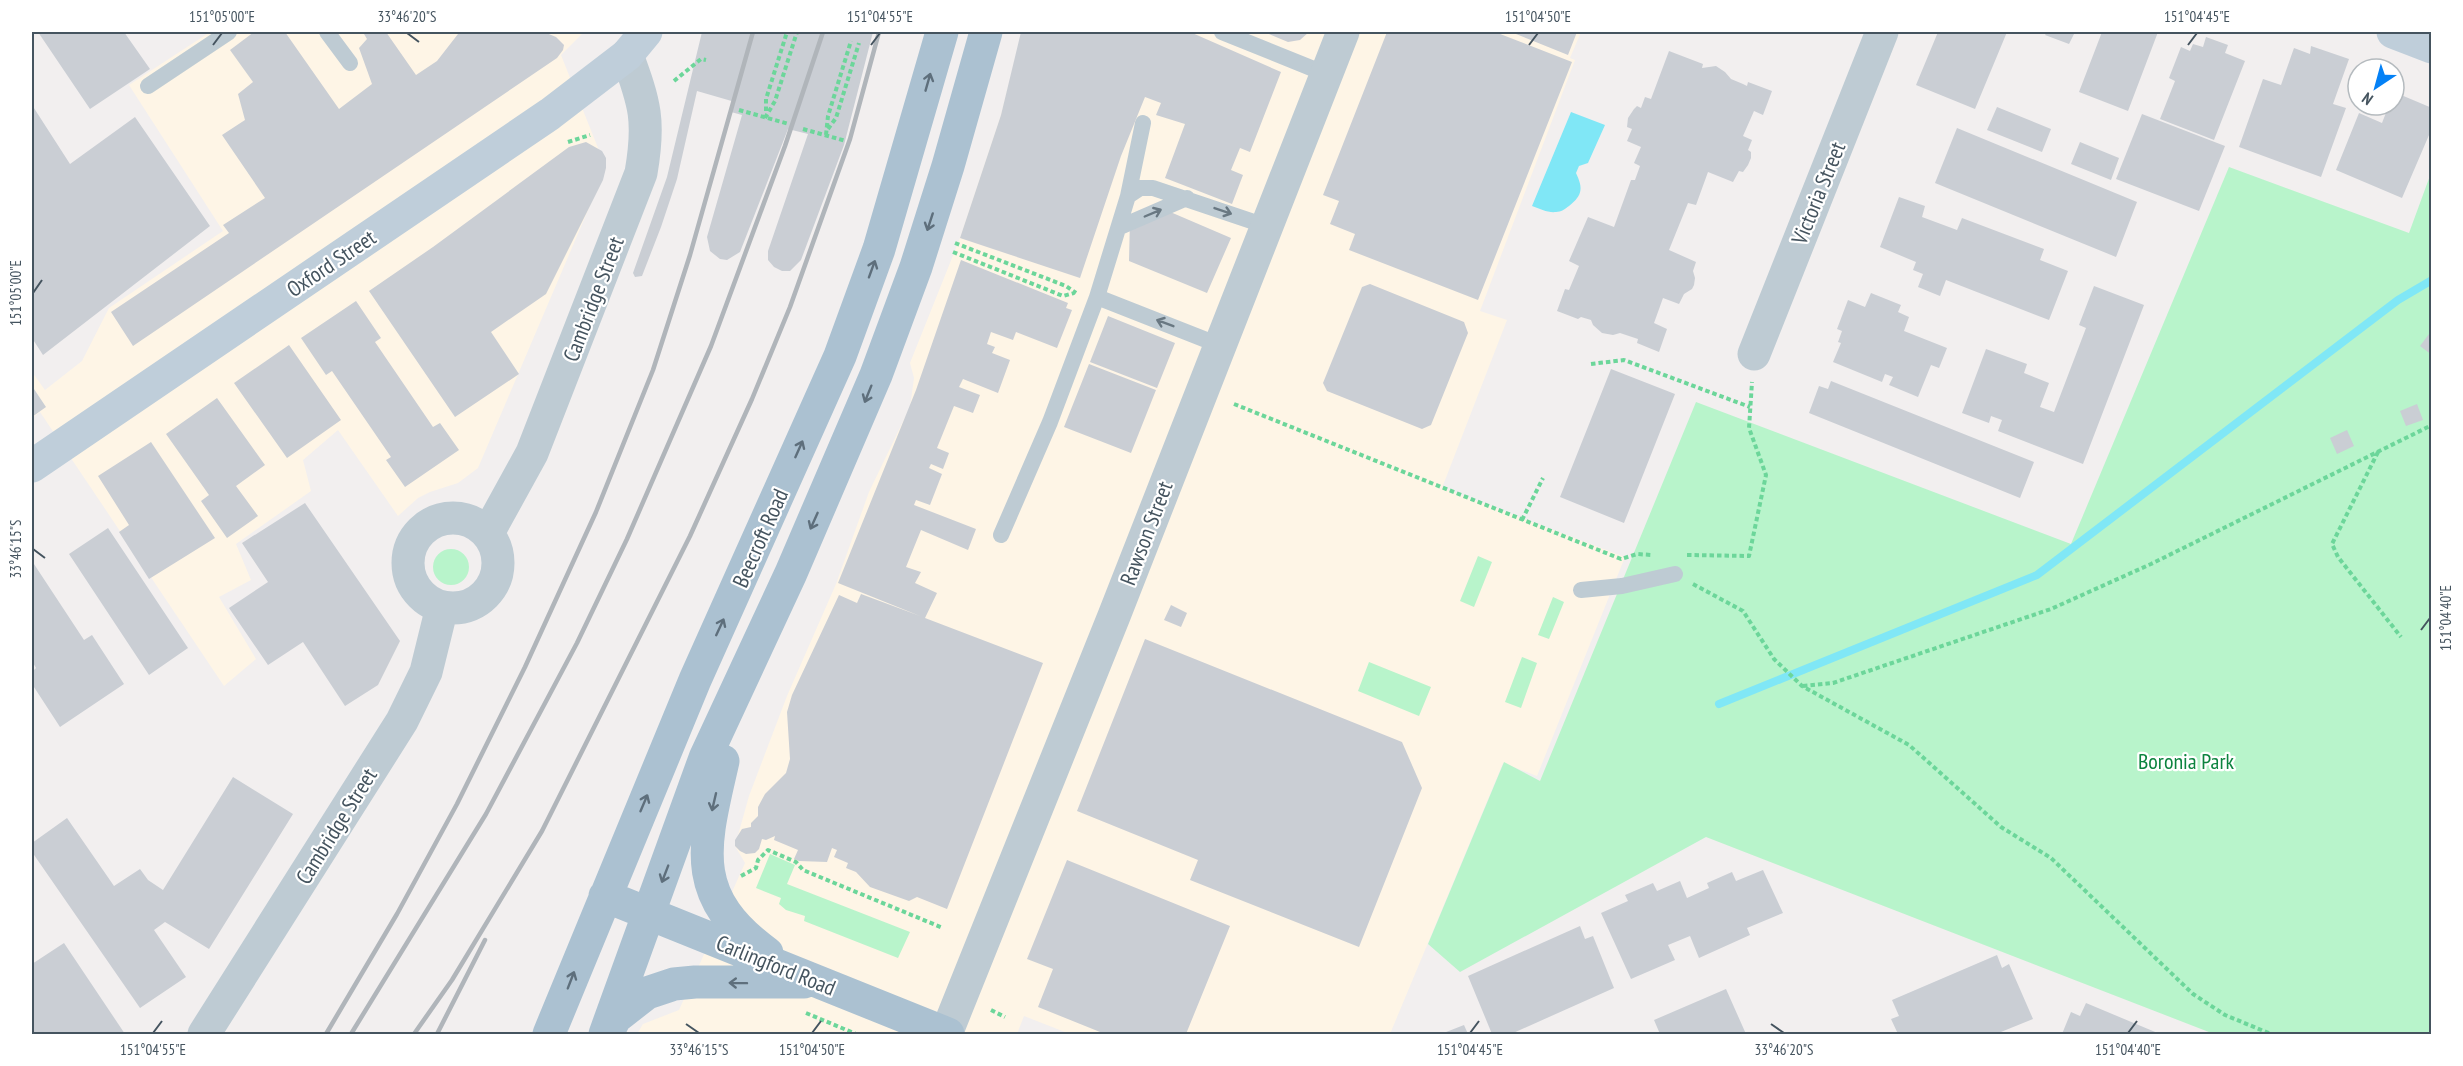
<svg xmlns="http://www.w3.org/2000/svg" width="2463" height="1066" font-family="'PT Sans Narrow',sans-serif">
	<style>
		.commercial { fill: #fef5e6 }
		.green { fill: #b8f4cb }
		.water { fill: #80e7f6 }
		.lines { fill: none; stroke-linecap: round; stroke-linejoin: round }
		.stream { stroke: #80e7f6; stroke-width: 8 }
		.building { fill: #caced4 }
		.path { stroke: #6cd69a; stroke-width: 4; stroke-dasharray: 4.5 3; stroke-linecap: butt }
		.lane { stroke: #becbd3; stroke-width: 16 }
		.street { stroke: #becbd3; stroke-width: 33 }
		.secondary { stroke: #bfceda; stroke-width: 33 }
		.primary { stroke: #abc1d1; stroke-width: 33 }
		.rail { stroke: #b0b5ba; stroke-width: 4.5 }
		.oneway { stroke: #5e6f7c }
		.oneway2 { stroke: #697882 }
		.ticks { fill: none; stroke: #45545f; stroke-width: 2 }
		.labels { text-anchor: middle; stroke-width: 4.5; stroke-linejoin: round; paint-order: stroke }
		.street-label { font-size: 22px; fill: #45545f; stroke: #fff }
		.park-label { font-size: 22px; fill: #0c833f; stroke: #fff }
		.neatline { fill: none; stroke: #45545f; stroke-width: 2 }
		.ticks-label { font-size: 15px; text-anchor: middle; fill: #45545f }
	</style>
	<rect width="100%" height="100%" fill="#f2efef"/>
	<path class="commercial" d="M210,32H584L561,55L606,168L478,468L458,483L430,492L418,498L398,516L338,430L303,460L311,491L236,544L251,580L219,597L256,659L224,686L40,412L32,418V372L45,390L82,361L109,308L223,231L129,85Z
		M1022,32H1581L1570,58L1575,60L1480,311L1507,320L1442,488L1625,557L1537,776L1503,763L1390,1034H1070L1024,1016L1017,1034H637L643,1024L679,1010L745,863L735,846L749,796L787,696L836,584L869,492L910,407L914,378L910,363L960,238L1001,115Z"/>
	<path class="green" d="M2229,167L2409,233L2431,173V1034H2214L1706,837L1460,972L1428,944L1504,762L1540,781L1696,402L2071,544Z
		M433 567a18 18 0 1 1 36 0a18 18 0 1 1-36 0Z
		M1478,556L1492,562L1474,607L1460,601Z
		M1553,597L1564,602L1549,639L1538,635Z
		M1522,657L1537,663L1521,708L1505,702Z
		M1369,662L1431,687L1419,716L1358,691Z
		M770,854L795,865L787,884L910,932L898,958L804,921L805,916L786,910L779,904L781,898L756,888Z"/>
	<path class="water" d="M1571,112L1605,125L1588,163L1579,166L1576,173C1583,188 1583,195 1569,206C1565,209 1561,212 1556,212C1548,213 1540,209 1532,206Z"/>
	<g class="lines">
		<path class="stream" d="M1719,704L2037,575L2398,300L2432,280"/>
	</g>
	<path class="building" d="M38,32H124L150,69L90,109Z
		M254,32H285L339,109L372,84L359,48L367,39L364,34L367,32H386L416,75L437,61L458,34L455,32H544L556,37L564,45L563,50L557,58L133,346L111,312L229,233L223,225L265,198L222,135L245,120L238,94L253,82L230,50Z
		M702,32H873L844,145L801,260L790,271H782L774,267L768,260V251L808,134L788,129L740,252L727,260L720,259L710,251L707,237L742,115L731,112L735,102L697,91L677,179L661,227L642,276L635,277L633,273L667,177Z
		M1021,32H1190L1281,72L1250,152L1240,148L1231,170L1243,175L1232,204L1165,178L1185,124L1156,115L1161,103L1145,97L1121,156L1080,278L960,238L1001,115Z
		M1264,32H1309L1300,40L1288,42Z
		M1387,32H1495L1572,62L1478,300L1349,250L1355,234L1330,224L1339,201L1323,195Z
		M1511,32H1577L1568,55Z
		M1938,32H2007L1975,109L1916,85Z
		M2047,32H2075L2069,44L2045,35Z
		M2102,32H2158L2128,111L2079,92Z
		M2206,37L2228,45L2225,53L2245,61L2214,140L2160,119L2175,81L2169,78L2181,47L2190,51L2193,44L2203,47Z
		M2311,46L2349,59L2333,104L2346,108L2321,177L2239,147L2263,79L2281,85L2294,48L2310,54Z
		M1669,51L1703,64L1702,68L1716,66L1725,72L1731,79L1743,84L1747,86L1748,82L1772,91L1763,115L1754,111L1743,136L1752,140L1748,150L1751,152V158L1748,165L1743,172L1739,171L1733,182L1708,172L1696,205L1688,203L1669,250L1696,262L1693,271L1695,278L1694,285L1692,289L1684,294L1679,304L1663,298L1654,323L1667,329L1659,352L1637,343L1638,339L1620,333L1613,335L1602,333L1593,325L1591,320L1581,317L1578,319L1557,311L1565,289L1569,290L1579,266L1569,261L1588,217L1614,227L1631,180H1635L1640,166L1634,163L1641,147L1627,141L1632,129L1627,127L1628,118L1634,109L1637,106L1641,108L1645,97L1651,99Z
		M2394,92L2432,108V128L2402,198L2336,170L2359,113L2382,123L2389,105H2394Z
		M32,105L70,164L135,117L210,226L43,355L32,338Z
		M1997,107L2051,129L2042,152L1987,130Z
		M2142,114L2225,146L2199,211L2116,179Z
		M1957,128L2137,202L2116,257L1935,183Z
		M586,142L602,151L606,158V168L603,180L546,294L491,332L519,374L455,417L369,291L433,247L569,147Z
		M2080,142L2119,158L2111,180L2071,164Z
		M1899,197L1925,206L1922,217L1957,230L1962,218L2044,249L2040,260L2068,271L2049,320L1946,280L1940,296L1918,287L1923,274L1913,270L1916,262L1880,247Z
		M1168,211L1231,238L1207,293L1129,261L1130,219Z
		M961,260L1068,303L1066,308L1072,310L1057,348L1016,332L1013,340L991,332L987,344L995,347L992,353L1010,360L998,393L963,379L959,387L980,395L973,413L954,406L937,448L949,453L943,469L931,464L929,468L942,474L930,505L916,500L914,505L976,529L968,550L921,530L906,567L921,572L915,583L937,593L925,618L1043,663L947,909L917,897L909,901L870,887L856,872L846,868L848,863L834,857L837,850L832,848L827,862L799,861L794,859L798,850L774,840L775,836L766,840L762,839L759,849L755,853L746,854L740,851L735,846V840L742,829L751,827V823L758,816V807L765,794L786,773L790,759L787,712L792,695L839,595L857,603L861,594L920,616L838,583L916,390Z
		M1370,284L1464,322L1468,333L1431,425L1422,429L1327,391L1323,383L1362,287Z
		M2094,286L2144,305L2083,464L1998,431L2002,420L1991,416L1989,423L1962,413L1986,349L2027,364L2024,373L2049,383L2040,407L2054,412L2086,328L2079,325Z
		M1871,293L1901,305L1898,312L1909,317L1904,331L1947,348L1939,368L1931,365L1918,397L1889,385L1893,377L1885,374L1882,382L1833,362L1841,343L1838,342L1842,331L1837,329L1848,300L1865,307Z
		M356,301L381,338L375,342L433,427L440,423L459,450L405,487L386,460L391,457L332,371L326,375L301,338Z
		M1108,316L1175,343L1157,388L1090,362Z
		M2432,330V355L2420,346Z
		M289,345L341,420L287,458L234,383Z
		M1089,364L1156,390L1131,453L1064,427Z
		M1611,369L1675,394L1624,523L1560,497Z
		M1831,381L2034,462L2020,498L1809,413L1819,386L1828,389Z
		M32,386L46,407L32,417Z
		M217,398L265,465L236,486L258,516L227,538L201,501L209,495L166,434Z
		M2417,404L2423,420L2406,426L2400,411Z
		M2347,430L2354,446L2337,454L2330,438Z
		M151,442L215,538L149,579L119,532L129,525L98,476Z
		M305,503L400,641L378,685L345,706L303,642L268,665L229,608L268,582L242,543Z
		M108,528L188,648L149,675L69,554Z
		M32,561L84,640L92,635L124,684L60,727L32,684V672L36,668L32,661Z
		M1171,605L1187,613L1181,627L1164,620Z
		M1145,639L1402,742L1422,788L1359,947L1190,880L1198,860L1077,811Z
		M233,777L293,814L209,949L165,922L154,930L186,977L140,1008L32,852V843L67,818L114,886L140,869L148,880L163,890Z
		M1067,860L1230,926L1186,1034H1105L1038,1007L1053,969L1027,959Z
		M1763,870L1783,913L1747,928L1750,935L1699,958L1690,936L1668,945L1675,960L1631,979L1601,913L1628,901L1625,895L1653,883L1657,891L1680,881L1687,898L1709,888L1707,883L1732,872L1736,881Z
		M1580,926L1585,939L1593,936L1614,988L1511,1034H1492L1468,976Z
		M64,943L125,1034H32V964Z
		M1997,955L2002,968L2009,964L2033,1019L1996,1034H1898L1891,1019L1899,1016L1892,1000Z
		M1726,989L1746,1034H1660L1654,1020Z
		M2086,1003L2160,1034H2062L2071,1012L2080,1016Z
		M1464,1025L1468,1034H1441Z"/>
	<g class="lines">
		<path class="path" d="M674,81L701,59L706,60
			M739,110L789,124
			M766,111V99L787,32
			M765,118L775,101L797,32
			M803,129L846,141
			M828,129L836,118L859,43
			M826,135L828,116L851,41
			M568,142L590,135
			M955,243L1066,286L1076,293
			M953,252L1063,296L1074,293
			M1591,364L1624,360L1750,407
			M1234,404L1621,559L1637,554L1652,555
			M2378,452L2332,544L2338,557L2401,637
			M1522,520L1543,478
			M1687,555L1749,556L1766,475L1749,428L1752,382
			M1693,584L1743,611L1774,659L1802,686L1909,745L2001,827L2051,858L2193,994L2225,1015L2271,1034
			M1803,686L1833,683L2051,609L2151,564L2432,425
			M741,876L756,868L758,860L768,850L796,862L803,870L943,928
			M991,1010L1005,1017
			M806,1013L856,1034"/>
		<path class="lane" d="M327,32L350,63
			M1222,32L1326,74
			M148,86L229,32
			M1128,196L1143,123
			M1120,227L1187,198
			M1219,345L1097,297L1128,196L1140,188H1153L1266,226
			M1001,535L1050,422L1097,297
			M1581,590L1622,586L1675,574"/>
		<path class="street" d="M1754,354L1882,32
			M408 563a45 45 0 1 1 90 0a45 45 0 1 1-90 0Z
			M488,533L532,453L641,173C650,121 645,104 627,55
			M204,1034L402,721L426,672L442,607
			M946,1034L1114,616L1343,32"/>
		<path class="secondary" d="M2393,32L2432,47
			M32,466L550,114L627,55L646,32"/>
		<path class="primary" d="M723,761C704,845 687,895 767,953
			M605,896L948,1034
			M612,1024L615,1018L647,993L674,984L695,982H804
			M549,1034L695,680L840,356L879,249L942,32
			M605,1034L705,758L791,573L876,375L916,267L948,166L986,32"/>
		<path class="rail" d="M326,1034L397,914L457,804L525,667L596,512L653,370L690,255L753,32
			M351,1034L486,814L577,643L627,539L711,346L785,146L823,32
			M414,1034L452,980L542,831L690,536L752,399L790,307L850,139L879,32
			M437,1034L485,940"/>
	</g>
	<defs><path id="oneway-shaft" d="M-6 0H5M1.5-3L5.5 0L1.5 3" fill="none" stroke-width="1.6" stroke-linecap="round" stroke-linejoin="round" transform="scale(1.5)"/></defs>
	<g class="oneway">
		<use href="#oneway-shaft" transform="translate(928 82) rotate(-74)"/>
		<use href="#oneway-shaft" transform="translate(930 222) rotate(108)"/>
		<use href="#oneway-shaft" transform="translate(872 269) rotate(-70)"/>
		<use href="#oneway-shaft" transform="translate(868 394) rotate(112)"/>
		<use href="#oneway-shaft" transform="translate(799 449) rotate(-66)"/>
		<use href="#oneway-shaft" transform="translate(814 521) rotate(114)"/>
		<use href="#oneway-shaft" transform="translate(720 627) rotate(-65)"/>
		<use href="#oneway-shaft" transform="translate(714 802) rotate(103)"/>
		<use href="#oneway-shaft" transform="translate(644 803) rotate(-67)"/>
		<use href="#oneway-shaft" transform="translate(665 874) rotate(111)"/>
		<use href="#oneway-shaft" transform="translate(571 980) rotate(-69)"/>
		<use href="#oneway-shaft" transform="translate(738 983) rotate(-179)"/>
	</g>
	<g class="oneway2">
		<use href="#oneway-shaft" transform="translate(1223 211) rotate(19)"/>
		<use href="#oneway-shaft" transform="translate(1153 213) rotate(-23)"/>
		<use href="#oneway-shaft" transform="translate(1165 323) rotate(-159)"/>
	</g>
	<path class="ticks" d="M407,33L419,42M213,45L222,33M871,45L880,33M1529,45L1538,33M2188,45L2197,33M33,293L42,280M33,549L45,558M2421,630L2430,618M686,1024L699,1033M1771,1024L1784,1033M153,1033L162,1021M812,1033L821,1021M1470,1033L1479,1021M2128,1033L2137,1021"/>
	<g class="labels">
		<g class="street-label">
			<text transform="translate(1818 193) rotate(-68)" y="8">Victoria Street</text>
			<text transform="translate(331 263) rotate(-34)" y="8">Oxford Street</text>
			<text transform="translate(593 299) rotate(-69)" y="8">Cambridge Street</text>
			<text transform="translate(1146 533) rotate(-69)" y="8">Rawson Street</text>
			<text transform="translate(760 538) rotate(-66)" y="8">Beecroft Road</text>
			<text transform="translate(336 826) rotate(-58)" y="8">Cambridge Street</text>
			<text transform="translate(776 965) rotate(22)" y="8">Carlingford Road</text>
		</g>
		<g class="park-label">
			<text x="2186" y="769">Boronia Park</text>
		</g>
	</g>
	<rect width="2463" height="1066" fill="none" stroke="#ffffff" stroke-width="66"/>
	<g transform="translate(2376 87) rotate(216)"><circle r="28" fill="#ffffff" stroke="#b5bbbf" stroke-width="1.5"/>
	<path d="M0-4.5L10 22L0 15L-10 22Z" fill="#0481f6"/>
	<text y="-9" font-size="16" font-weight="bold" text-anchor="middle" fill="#45545f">N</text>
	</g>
	<rect x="33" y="33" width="2397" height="1000" class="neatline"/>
	<g class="ticks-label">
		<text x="222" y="22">151°05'00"E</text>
		<text x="407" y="22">33°46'20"S</text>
		<text x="880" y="22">151°04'55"E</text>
		<text x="1538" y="22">151°04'50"E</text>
		<text x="2197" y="22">151°04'45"E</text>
		<text transform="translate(16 293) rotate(-90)" y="5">151°05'00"E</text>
		<text transform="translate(16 549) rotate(-90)" y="5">33°46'15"S</text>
		<text transform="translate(2446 618) rotate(-90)" y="5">151°04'40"E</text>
		<text x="153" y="1055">151°04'55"E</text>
		<text x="699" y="1055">33°46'15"S</text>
		<text x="812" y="1055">151°04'50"E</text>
		<text x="1470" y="1055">151°04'45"E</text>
		<text x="1784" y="1055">33°46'20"S</text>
		<text x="2128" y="1055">151°04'40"E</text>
	</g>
</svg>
